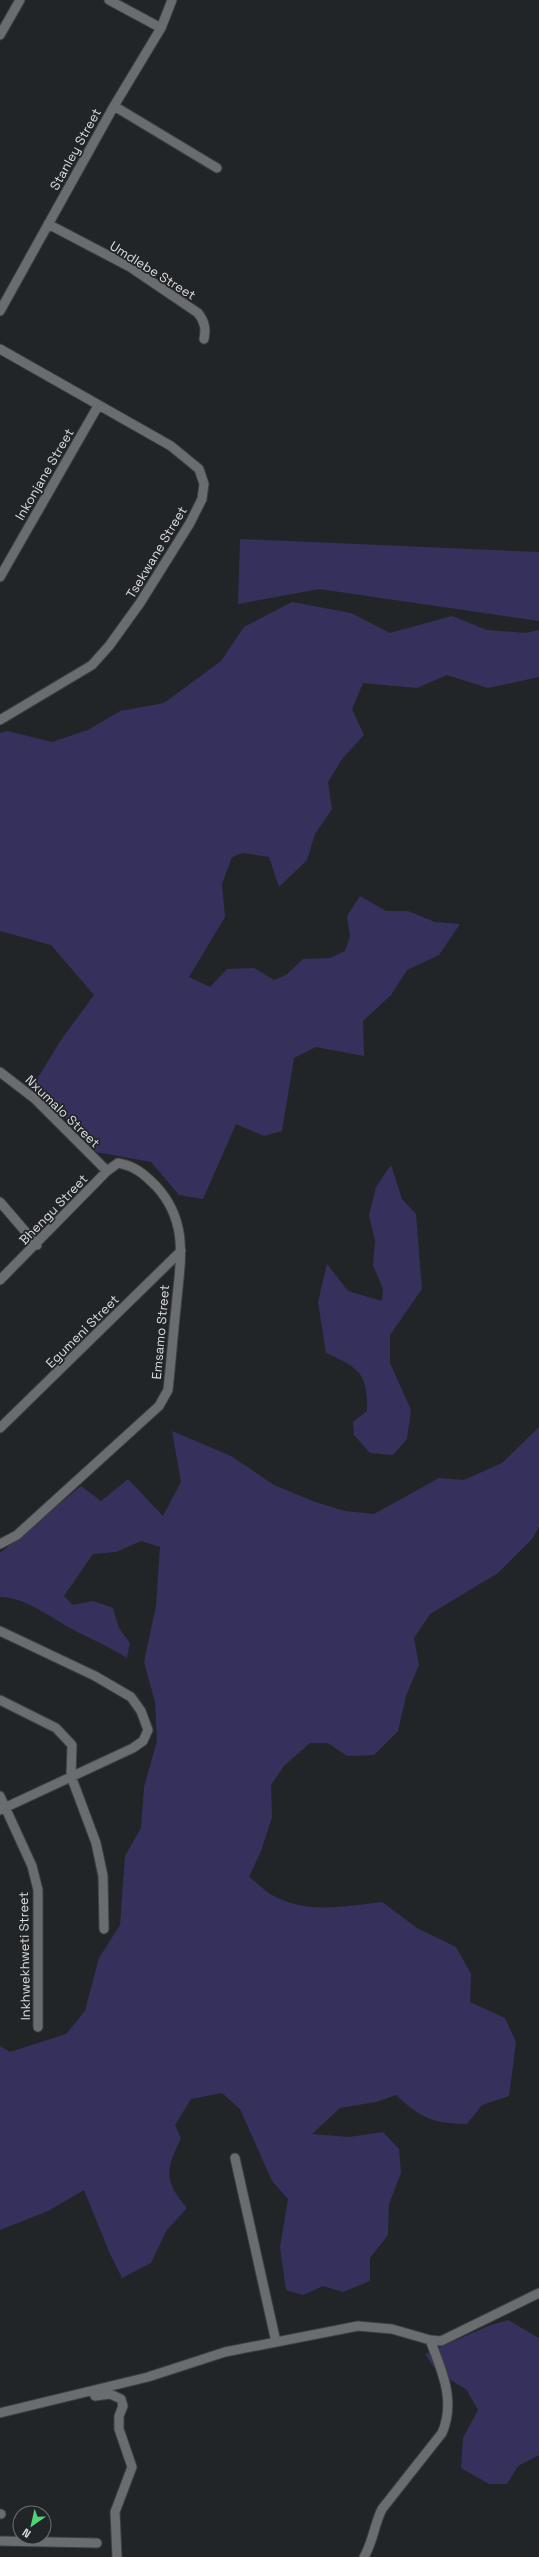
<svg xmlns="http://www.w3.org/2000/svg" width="539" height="2557" font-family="'Space Grotesk',sans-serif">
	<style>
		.green { fill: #35315c }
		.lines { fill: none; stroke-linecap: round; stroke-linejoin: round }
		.street-casing { stroke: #3d3f41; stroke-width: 11 }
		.street { stroke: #6a6d70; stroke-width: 9 }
		.labels { text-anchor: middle; stroke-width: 3.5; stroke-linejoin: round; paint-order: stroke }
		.street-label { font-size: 13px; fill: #dadbdd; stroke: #222527 }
	</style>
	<rect width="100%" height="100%" fill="#222527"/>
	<path class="green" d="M240,539L539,552V621L319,589L238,604Z
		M292,602L351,613L390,633L452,616L487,630L526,633L539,630V677L488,688L447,675L417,688L363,683L352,709L364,735L342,759L328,782L332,809L315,834L307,860L279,887L269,857L243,853L232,857L222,884L225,917L189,977L210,987L227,969L254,968L274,980L286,975L303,959L330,958L345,951L350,936L347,916L360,896L386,911H408L435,922L460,924L439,955L407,970L391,995L363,1021L364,1056L316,1047L294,1058L282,1131L264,1136L236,1124L203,1199L179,1195L151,1162L96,1152L34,1084L61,1040L94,995L51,945L0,931V733L7,731L52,742L88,730L120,711L164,703L221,661L244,627Z
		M391,1165L402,1199L416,1214L422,1289L390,1335V1363L411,1410L407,1439L393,1455L370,1453L354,1435L353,1422L367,1411C368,1373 359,1368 326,1353L318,1302L327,1264L348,1291L382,1301L383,1289L373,1265L375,1241L369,1215L376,1187Z
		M539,1427V1527L532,1539L498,1573L430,1614L414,1638L419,1665L406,1696L398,1731L374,1755L347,1756L328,1743H310L284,1766L271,1785L272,1817L261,1851L249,1877C258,1883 266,1893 276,1897C308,1914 348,1906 382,1902L417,1928L456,1947L471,1974L470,2002L505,2018L516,2042L509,2096L482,2105L467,2124C433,2123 422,2119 396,2095L376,2102L340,2108L312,2134L349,2137L383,2132L399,2149L401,2173L389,2204L388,2235L370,2258V2281L343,2292L323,2286L303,2295L286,2290L280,2247L288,2199L272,2181L240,2109L222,2093L191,2099L175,2125L181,2138C166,2169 163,2181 187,2208L166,2231L151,2263L122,2278L110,2254L84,2190L48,2211L0,2230V2046L10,2052L66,2034L85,2011L99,1958L120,1925L125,1856L141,1828L144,1787L157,1741L155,1702L144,1662L156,1606L160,1547L141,1541L116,1552L93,1554L64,1596L73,1605L93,1601L113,1608L119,1628L130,1643L127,1658C108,1646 89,1638 70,1628C51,1617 22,1596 0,1597V1553L81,1486L101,1501L128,1479L163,1516L181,1482L172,1431L231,1456L274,1485L315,1502L345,1511L374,1514L439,1478L464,1480L502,1463Z
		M508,2320L539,2338V2455L518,2466L507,2484H489L461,2468L463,2438L478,2410L466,2389L437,2372L425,2354L488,2326Z"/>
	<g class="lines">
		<g class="street-casing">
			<path id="street" d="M109,0L161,28
				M0,35L20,0
				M114,106L217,168
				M48,224L130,267L198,313C205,322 206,329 204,339
				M0,311L114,106L161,28L172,0
				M0,349L171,446L199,469L204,484L202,499L190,523L140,603L109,646L92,665L0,720
				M0,577L98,406
				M0,1072L35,1099L107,1171
				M0,1202L37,1245
				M0,1280L107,1171L118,1163C135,1166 144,1174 156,1186C190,1223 180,1262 176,1308C173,1335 171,1363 168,1390L159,1406L17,1535L0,1544
				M0,1428L181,1251
				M0,1631L95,1676L131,1697L141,1711L148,1730L143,1741L133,1748L0,1810
				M0,1700L56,1728L72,1745L71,1776L96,1843L103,1876L104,1929
				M0,1796L32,1866L38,1890V2027
				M235,2158L276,2342
				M95,2396L110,2394L121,2399L123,2406L119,2416V2429L132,2467L115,2512L117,2557
				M0,2413L148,2377L225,2352L358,2326L392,2329L430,2340L441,2341L539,2293
				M0,2514H1
				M0,2541L97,2543
				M364,2557C373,2542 374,2525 382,2509L442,2433C456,2401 442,2371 430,2340"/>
		</g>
		<use href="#street" class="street"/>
	</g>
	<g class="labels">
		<g class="street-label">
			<text transform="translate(75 149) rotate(-61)" y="5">Stanley Street</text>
			<text transform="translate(153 270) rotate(32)" y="5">Umdlebe Street</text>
			<text transform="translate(44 474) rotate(-60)" y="5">Inkonjane Street</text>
			<text transform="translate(156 552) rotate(-59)" y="5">Tsekwane Street</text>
			<text transform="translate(63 1111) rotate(44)" y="5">Nxumalo Street</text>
			<text transform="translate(53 1209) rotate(-46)" y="5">Bhengu Street</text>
			<text transform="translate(82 1331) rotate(-45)" y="5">Egumeni Street</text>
			<text transform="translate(160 1332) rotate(-85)" y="5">Emsamo Street</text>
			<text transform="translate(24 1956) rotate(-91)" y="5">Inkhwekhweti Street</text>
		</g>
	</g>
	<g transform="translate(32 2525) rotate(214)"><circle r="19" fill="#222527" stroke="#6c6e70"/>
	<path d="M0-3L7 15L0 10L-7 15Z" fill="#4ed676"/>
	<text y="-6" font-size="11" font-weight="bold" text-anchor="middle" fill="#dadbdd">N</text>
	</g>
</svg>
